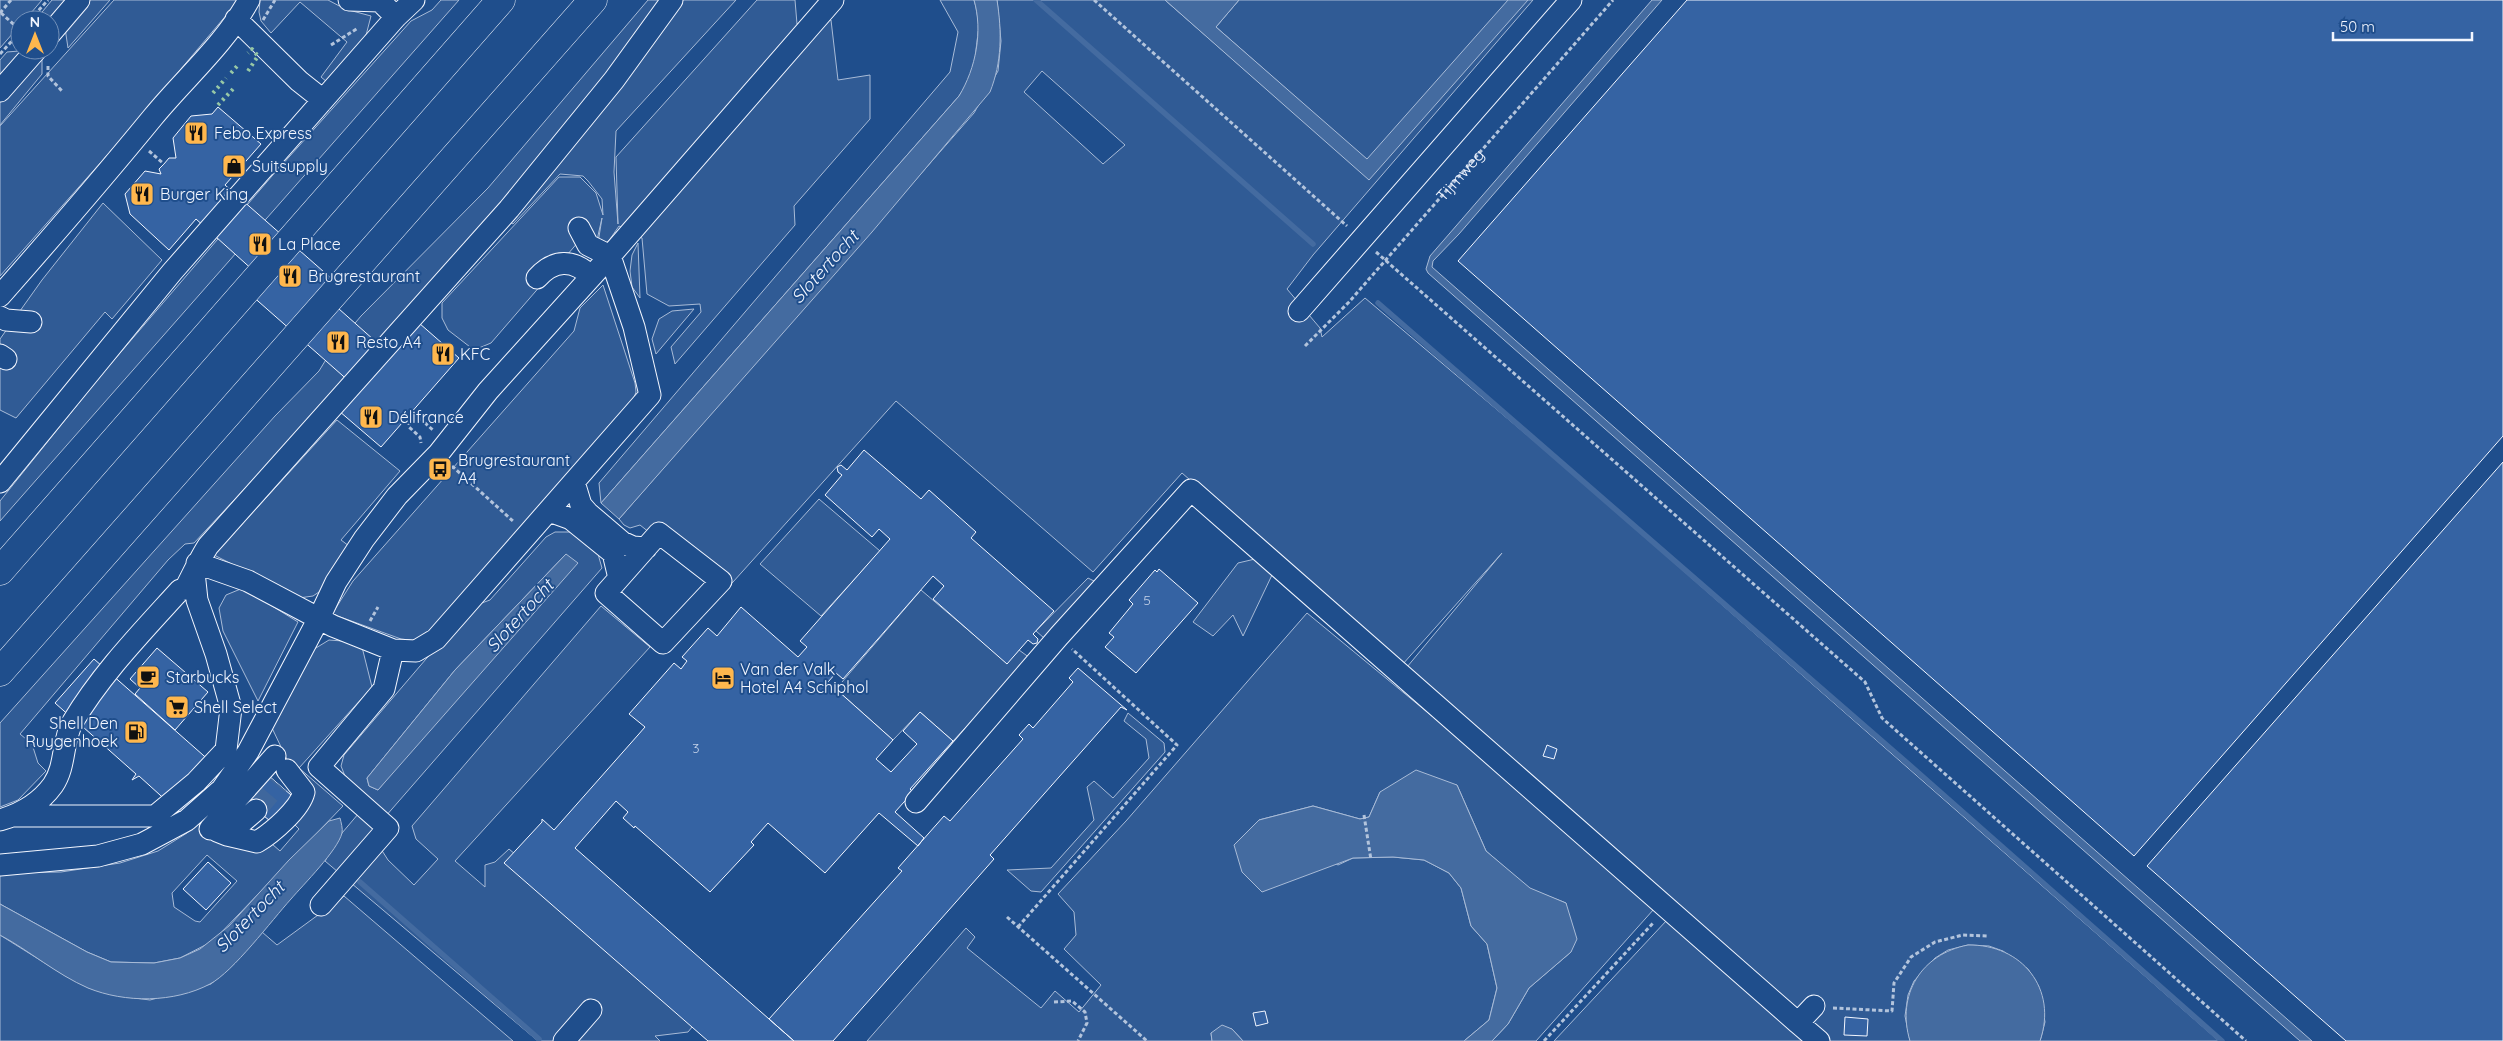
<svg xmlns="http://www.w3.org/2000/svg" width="2503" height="1041" font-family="Quicksand,sans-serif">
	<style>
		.built { fill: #305b95; stroke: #a8bbd7; fill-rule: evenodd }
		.water { fill: #446ba0; stroke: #a8bbd7 }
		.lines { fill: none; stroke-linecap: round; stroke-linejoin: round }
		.stream { stroke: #446ba0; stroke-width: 5.5 }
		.building { fill: #3563a3; stroke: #f2f6ff }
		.minor-tunnel { stroke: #3f679d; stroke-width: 21; stroke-dasharray: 21 11; stroke-linecap: butt }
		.minor-casing { stroke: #f2f6ff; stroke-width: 23 }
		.highway-casing { stroke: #f2f6ff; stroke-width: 29 }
		.path { stroke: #b3c4dc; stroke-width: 3; stroke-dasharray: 4 2.5; stroke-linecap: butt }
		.minor { stroke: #1f4e8c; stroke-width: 21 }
		.highway { stroke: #1f4e8c; stroke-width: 28 }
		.hedge { stroke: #97c8a6; stroke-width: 4; stroke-dasharray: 2.5 4; stroke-linecap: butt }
		.labels { text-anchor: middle; stroke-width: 4; stroke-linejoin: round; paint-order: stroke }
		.number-label { font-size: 14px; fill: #c3d1e8 }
		.poi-label { font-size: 16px; fill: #f2f6ff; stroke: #1f4e8c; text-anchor: start }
		.street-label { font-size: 16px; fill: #f2f6ff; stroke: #1f4e8c }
		.water-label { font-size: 18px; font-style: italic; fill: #f2f6ff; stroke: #1f4e8c }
	</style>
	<rect width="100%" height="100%" fill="#1f4e8c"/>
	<path class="built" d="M0,0H42L25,20H20V25L0,48Z
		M52,0H110L68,48L65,28L55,19L38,17Z
		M114,0H239L133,126L0,276V126Z
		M260,0H328L345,9L371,16L364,43L327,82L321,77L347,42L300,2L271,33L261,21L259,12Z
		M441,0H459L0,521V501L102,374L272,176L411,21L432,10Z
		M648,0H664L582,109L354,371L194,543L185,544L168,560L20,734L32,744L38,763L46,771L18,800L0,807V723L275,416L319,371L330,353L361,316L488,188Z
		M683,0H736L616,131L614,172L618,224L616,157L757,0H795L797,24L831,20L838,80L870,75V119L794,206L795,225L675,364L671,347L701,312L700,304L669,306L647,294L642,238L619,226L608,242L601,247L598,243L602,218L597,240L586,233L491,343L474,350L448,330L442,318V303L559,177H580L596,193L603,215L602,199L588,181L583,176L560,174L513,224L508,221L579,137Z
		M940,0H974L976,7L979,25L975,58L969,81L959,96L601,503L599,483L950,72L958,32Z
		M997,0H1165L1369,179L1367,160L1216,27L1239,0H1533L1313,255L1287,289L1320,328L1322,337L1365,298L1572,473L2219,1041H2040L2045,1022L2039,987L2028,969L2003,951L1989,946L1968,945L1948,950L1935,958L1914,981L1908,995L1905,1016L1910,1041H1821L1407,667L1502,553L1402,665L1182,473L1093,572L896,401L724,592L640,525L630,528L624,525L619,519L974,113L998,71L1001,41ZM1042,71L1125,145L1103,164L1024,92Z
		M31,50L42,54V74L0,125V60L7,52Z
		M103,203L162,260L112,319L105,312L16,418L0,410V339L42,280Z
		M638,243L640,298L632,287L630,271L632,255Z
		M603,285L635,383L636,392L632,403L440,628L419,641L401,639L332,614L353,581L574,331L580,308Z
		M694,309L656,354L652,339L659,319L672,311Z
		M337,420L400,471L341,540L349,546L322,590L313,596L299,598L214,555Z
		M819,499L880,551L821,616L760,564Z
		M555,532H571L598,554L602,568L385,817L381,849L388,860L414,885L438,859L416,839L412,826L601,606L650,647L455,861L485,887V865L495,862L509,849L563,895L697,1021L688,1032L655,1036L660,1041H538L325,861L342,833L370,800L345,776L341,766L344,755L426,659L479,604L490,600L546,537ZM566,554L378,790L369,786L367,778L455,670Z
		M1255,559L1272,575L1243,636L1233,615L1213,636L1193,622L1238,563Z
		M1088,578L1096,582L1044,638L1036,631Z
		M243,588L298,622L258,701L223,631L219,608L226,595Z
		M921,590L1007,663L1019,650L1030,658L953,741L920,712L893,740L836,689Z
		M1307,613L1484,759L1654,909L1536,1041H1492L1508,1024L1529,988L1571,952L1566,903L1530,889L1486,851L1457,785L1380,792L1369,817L1360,819L1313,806L1259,820L1338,865L1353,858L1393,857L1424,860L1449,873L1461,888L1471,926L1487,944L1497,988L1489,1020L1464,1041H1243L1232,1029L1211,1033L1212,1041H867L966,928L975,937L967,948L1041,1008L1055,991L1079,1012L1101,985L1064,949L1076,935L1074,912L1058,894L1126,821Z
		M329,640L356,642L362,647L372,687L299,768L343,806L213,941L180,958L154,963L111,962L87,952L0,904V873L61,872L120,863L158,851L187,833L202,820L272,844L280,851L299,829L292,822L304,795L272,728L311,651ZM207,855L237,881L200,922L195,921L174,907L172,893Z
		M1128,713L1164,743L1165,752L1041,892L1031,891L1007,870L1051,868L1094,820L1087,787L1094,781L1113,798L1149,758L1146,739L1124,721Z
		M344,896L513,1041H0V935L64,975L89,988L119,996L150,1000L211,984L233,965L262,932L277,945Z
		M1667,920L1804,1041H1554Z"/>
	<path class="water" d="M974,0H997C1002,32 1002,62 990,92L872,232L619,519L601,503L959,96C976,68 983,31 974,0Z
		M1165,0H1239L1216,27L1367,159L1508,0H1528L1369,180Z
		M1652,0H1662L1459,234L1433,261L1432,267L2312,1041H2300L1428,273L1426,269L1430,256Z
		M566,554L578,563L378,790L369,786L367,778L455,670Z
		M1416,770L1457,785L1486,851L1530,888L1566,903L1577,939L1571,952L1529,988L1508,1024L1492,1041H1464L1489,1020L1497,988L1487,944L1471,926L1461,888L1449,873L1424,860L1393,857L1353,858L1262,892L1242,872L1234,845L1259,820L1313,806L1360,819L1369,817L1380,792Z
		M340,818C341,822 343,829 342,833C338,850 303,885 291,899C272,920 233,972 210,984C174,1003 125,1003 88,988C56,974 30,951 0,935V904L87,952L111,962L154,963L180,958L200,949L229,926L289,860L329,821Z
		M1968,945C2022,944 2058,989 2040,1041H1910C1896,995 1921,954 1968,945Z
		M1222,1025L1232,1029L1243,1041H1212L1211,1033Z"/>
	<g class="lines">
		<path class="stream" d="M1036,0L1313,244
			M1378,303L1913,768L2222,1041
			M360,882L539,1039"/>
	</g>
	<path class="building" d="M1687,0H2503V436L2134,856L1458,261Z
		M218,107L261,144L225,185L332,279L321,293L383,348L411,316L459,358L381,447L332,405L351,383L242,287L255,272L196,219L169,250L130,214L125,194L145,171L161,174L159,169L164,164L169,158H176L173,138L191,116L212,114Z
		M864,450L921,499L929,490L976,532L971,538L1054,611L1033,634L1038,639L1037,643L1033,644L1028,640L1007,664L933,599L944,586L933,576L843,679L836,673L828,682L893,740L876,759L891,772L917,744L903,731L920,712L953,741L910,789L913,792L895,812L924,838L918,846L879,813L825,873L768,823L751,842L754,845L710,892L635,826L634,828L623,818L628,812L616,801L575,848L794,1041H708L504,863L542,822V819L554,830L638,735L645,727L629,714L674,663L681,669L687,661L682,657L708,628L717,636L741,607L798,657L807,647L800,641L890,539L879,529L872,537L825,495L842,475L838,472L837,467L841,465L847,470Z
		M2503,462V1041H2346L2147,866Z
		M1159,569L1198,603L1136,673L1105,647L1114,637L1109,633L1133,604L1129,600L1155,570L1157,572Z
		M157,648L208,692L175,730L135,694L140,688L130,679Z
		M94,659L220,770L181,814L139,776L132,780L136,774L83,727L79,731L81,726L55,703Z
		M1078,668L1127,710L1121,707L990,855L994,859L833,1041H794L769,1019L902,871L898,868L944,816L950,821L1023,739L1019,735L1029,724L1033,728L1073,682L1069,678Z
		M1547,745L1557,749L1554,759L1543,756Z
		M255,764L298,801L276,826L233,790Z
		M208,862L231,883L206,910L183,889Z
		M1265,1011L1268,1023L1256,1026L1253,1013Z
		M1845,1017L1868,1019L1867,1036L1844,1035Z"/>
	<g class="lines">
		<path class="minor-tunnel" d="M256,810L278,784"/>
		<g class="minor-casing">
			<path id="minor" d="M349,0L380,1L396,17
				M236,19L299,81L323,100
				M50,34L79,0
				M0,91L36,50
				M537,278C554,259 573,259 591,276
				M0,296C52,237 103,178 153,117C185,78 224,45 249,0
				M1299,311L1571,0
				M0,317L6,320L31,322
				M0,355L6,359
				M0,482L172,272L396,17L414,0
				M574,482L581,505L588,513L622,542L633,547L646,548
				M549,511L571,519L613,553L619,578
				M659,533L721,581L663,643L606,593Z
				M197,563L248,581L333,626L393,650L416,651L436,639L650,395L634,327L610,256L588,245L579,228
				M916,802L1059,636L1191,490L1798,1023L1814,1006
				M14,816H155L196,782L226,750L231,708L216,654L197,600L194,572
				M0,820C21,814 40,803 53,785C66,766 62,742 72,723C101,674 142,632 180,590L185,589C193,574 199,560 208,546L509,209L614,80L672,0
				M210,829L275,756
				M217,831L227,835L256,810
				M227,835L257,842C272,833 300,809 304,792L287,770
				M0,865L98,856L142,844L187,820L222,789L248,752L319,618L336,582L364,539L397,496L439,453L488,391L610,256L833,0
				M321,905L388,828L319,767L384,689L393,650
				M1798,1023L1819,1041
				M564,1041L591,1010"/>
		</g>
		<g class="highway-casing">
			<path id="highway" d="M0,571L501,0
				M0,672L593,0"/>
		</g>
		<g class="path">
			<path d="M1094,0L1347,226"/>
			<path d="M0,13L11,0"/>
			<path d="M1,13L20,30"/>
			<path d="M30,20L48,0"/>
			<path d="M263,20L275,0"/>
			<path d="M331,45L358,28"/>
			<path d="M0,54L20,32"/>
			<path d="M48,66V76L62,91"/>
			<path d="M149,151L164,164"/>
			<path d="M1376,252L1865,682L1882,718L2246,1041"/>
			<path id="s1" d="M1305,346L1349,302L1613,0"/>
			<path d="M413,412L415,414L409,418V427L420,437L421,443"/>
			<path d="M415,414L434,431"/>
			<path d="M452,466L514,522"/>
			<path d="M370,621L378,607"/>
			<path d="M1364,815L1371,860"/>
			<path d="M1007,917L1147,1041"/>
			<path d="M1018,927L1177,745L1072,649"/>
			<path d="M1054,1002L1072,1001L1085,1012L1087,1023L1078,1041"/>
			<path d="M1833,1008L1892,1011L1894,983L1911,957L1935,942L1963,935L1989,936"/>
			<path d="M1544,1041L1654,922"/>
		</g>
		<use href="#minor" class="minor"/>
		<use href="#highway" class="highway"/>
		<path class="hedge" d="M248,71L258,56L252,49L248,53
			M231,73L238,65
			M213,93L226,78
			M218,105L233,89"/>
	</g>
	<defs>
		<g id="restaurant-square" transform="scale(1.25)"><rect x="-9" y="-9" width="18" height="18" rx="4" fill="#ffb74d" stroke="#1f4e8c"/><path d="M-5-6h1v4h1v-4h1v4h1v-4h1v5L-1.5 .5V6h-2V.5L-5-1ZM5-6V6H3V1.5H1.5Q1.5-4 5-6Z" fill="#111"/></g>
		<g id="shop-square" transform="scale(1.25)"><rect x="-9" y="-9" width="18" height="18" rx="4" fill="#ffb74d" stroke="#1f4e8c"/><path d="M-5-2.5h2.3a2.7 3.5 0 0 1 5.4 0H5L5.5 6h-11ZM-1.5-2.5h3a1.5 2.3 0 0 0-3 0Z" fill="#111"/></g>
		<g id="bus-square" transform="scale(1.25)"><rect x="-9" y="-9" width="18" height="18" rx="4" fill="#ffb74d" stroke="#1f4e8c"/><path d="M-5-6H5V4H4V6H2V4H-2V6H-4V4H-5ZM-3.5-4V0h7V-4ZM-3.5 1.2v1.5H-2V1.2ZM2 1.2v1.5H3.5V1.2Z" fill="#111"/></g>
		<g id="cafe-square" transform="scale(1.25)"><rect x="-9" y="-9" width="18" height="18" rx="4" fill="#ffb74d" stroke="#1f4e8c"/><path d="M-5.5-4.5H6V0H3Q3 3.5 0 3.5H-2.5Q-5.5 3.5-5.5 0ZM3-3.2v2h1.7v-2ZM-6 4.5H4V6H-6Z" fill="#111"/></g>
		<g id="hotel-square" transform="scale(1.25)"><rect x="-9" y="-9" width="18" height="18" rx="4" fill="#ffb74d" stroke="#1f4e8c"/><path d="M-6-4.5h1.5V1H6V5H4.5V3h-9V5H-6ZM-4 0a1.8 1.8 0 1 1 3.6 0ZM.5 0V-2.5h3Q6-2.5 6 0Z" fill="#111"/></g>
		<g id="supermarket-square" transform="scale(1.25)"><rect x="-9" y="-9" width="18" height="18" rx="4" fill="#ffb74d" stroke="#1f4e8c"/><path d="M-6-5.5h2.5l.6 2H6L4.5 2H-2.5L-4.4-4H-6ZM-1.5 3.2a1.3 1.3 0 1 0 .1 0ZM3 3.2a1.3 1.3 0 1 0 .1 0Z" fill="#111"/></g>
		<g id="fuel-square" transform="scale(1.25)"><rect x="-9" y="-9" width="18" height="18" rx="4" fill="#ffb74d" stroke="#1f4e8c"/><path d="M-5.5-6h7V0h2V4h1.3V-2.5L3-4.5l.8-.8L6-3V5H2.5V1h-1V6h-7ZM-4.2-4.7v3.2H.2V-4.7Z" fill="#111"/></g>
	</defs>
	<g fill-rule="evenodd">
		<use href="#restaurant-square" x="196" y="133"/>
		<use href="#shop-square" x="234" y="166"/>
		<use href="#restaurant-square" x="142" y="194"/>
		<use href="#restaurant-square" x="260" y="244"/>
		<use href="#restaurant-square" x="290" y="276"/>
		<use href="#restaurant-square" x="338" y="342"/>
		<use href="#restaurant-square" x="443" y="354"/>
		<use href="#restaurant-square" x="371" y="417"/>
		<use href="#bus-square" x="440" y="469"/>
		<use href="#cafe-square" x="148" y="677"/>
		<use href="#hotel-square" x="723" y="678"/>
		<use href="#supermarket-square" x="177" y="707"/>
		<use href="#fuel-square" x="136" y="732"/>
	</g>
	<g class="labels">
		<g class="number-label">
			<text x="1147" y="605">5</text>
			<text x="696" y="753">3</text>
		</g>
		<g class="poi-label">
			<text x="214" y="139">Febo Express</text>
			<text x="252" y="172">Suitsupply</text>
			<text x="160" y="200">Burger King</text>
			<text x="278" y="250">La Place</text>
			<text x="308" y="282">Brugrestaurant</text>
			<text x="356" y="348">Resto A4</text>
			<text x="460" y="360">KFC</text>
			<text x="388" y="423">Délifrance</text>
			<text x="458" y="466">Brugrestaurant<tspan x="458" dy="18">A4</tspan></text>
			<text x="740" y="675">Van der Valk<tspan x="740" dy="18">Hotel A4 Schiphol</tspan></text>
			<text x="166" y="683">Starbucks</text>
			<text x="194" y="713">Shell Select</text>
			<text x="118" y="729" text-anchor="end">Shell Den<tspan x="118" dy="18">Ruygenhoek</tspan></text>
		</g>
		<g class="street-label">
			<text dy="6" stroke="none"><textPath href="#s1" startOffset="231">Tijmweg</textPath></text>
		</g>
		<g class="water-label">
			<text transform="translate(825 267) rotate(-48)" y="6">Slotertocht</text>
			<text transform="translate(520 616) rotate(-48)" y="6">Slotertocht</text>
			<text transform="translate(250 917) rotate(-46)" y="6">Slotertocht</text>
		</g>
	</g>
	<g transform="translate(35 35)"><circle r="24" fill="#1f4e8c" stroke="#7391ba"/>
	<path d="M0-4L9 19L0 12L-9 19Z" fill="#ffb74d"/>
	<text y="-8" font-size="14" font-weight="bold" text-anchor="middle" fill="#f2f6ff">N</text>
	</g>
	<path d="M2333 32v8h139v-8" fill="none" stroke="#f2f6ff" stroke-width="2.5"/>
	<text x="2340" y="32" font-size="15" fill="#f2f6ff" stroke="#1f4e8c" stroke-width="4" paint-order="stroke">50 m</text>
</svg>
